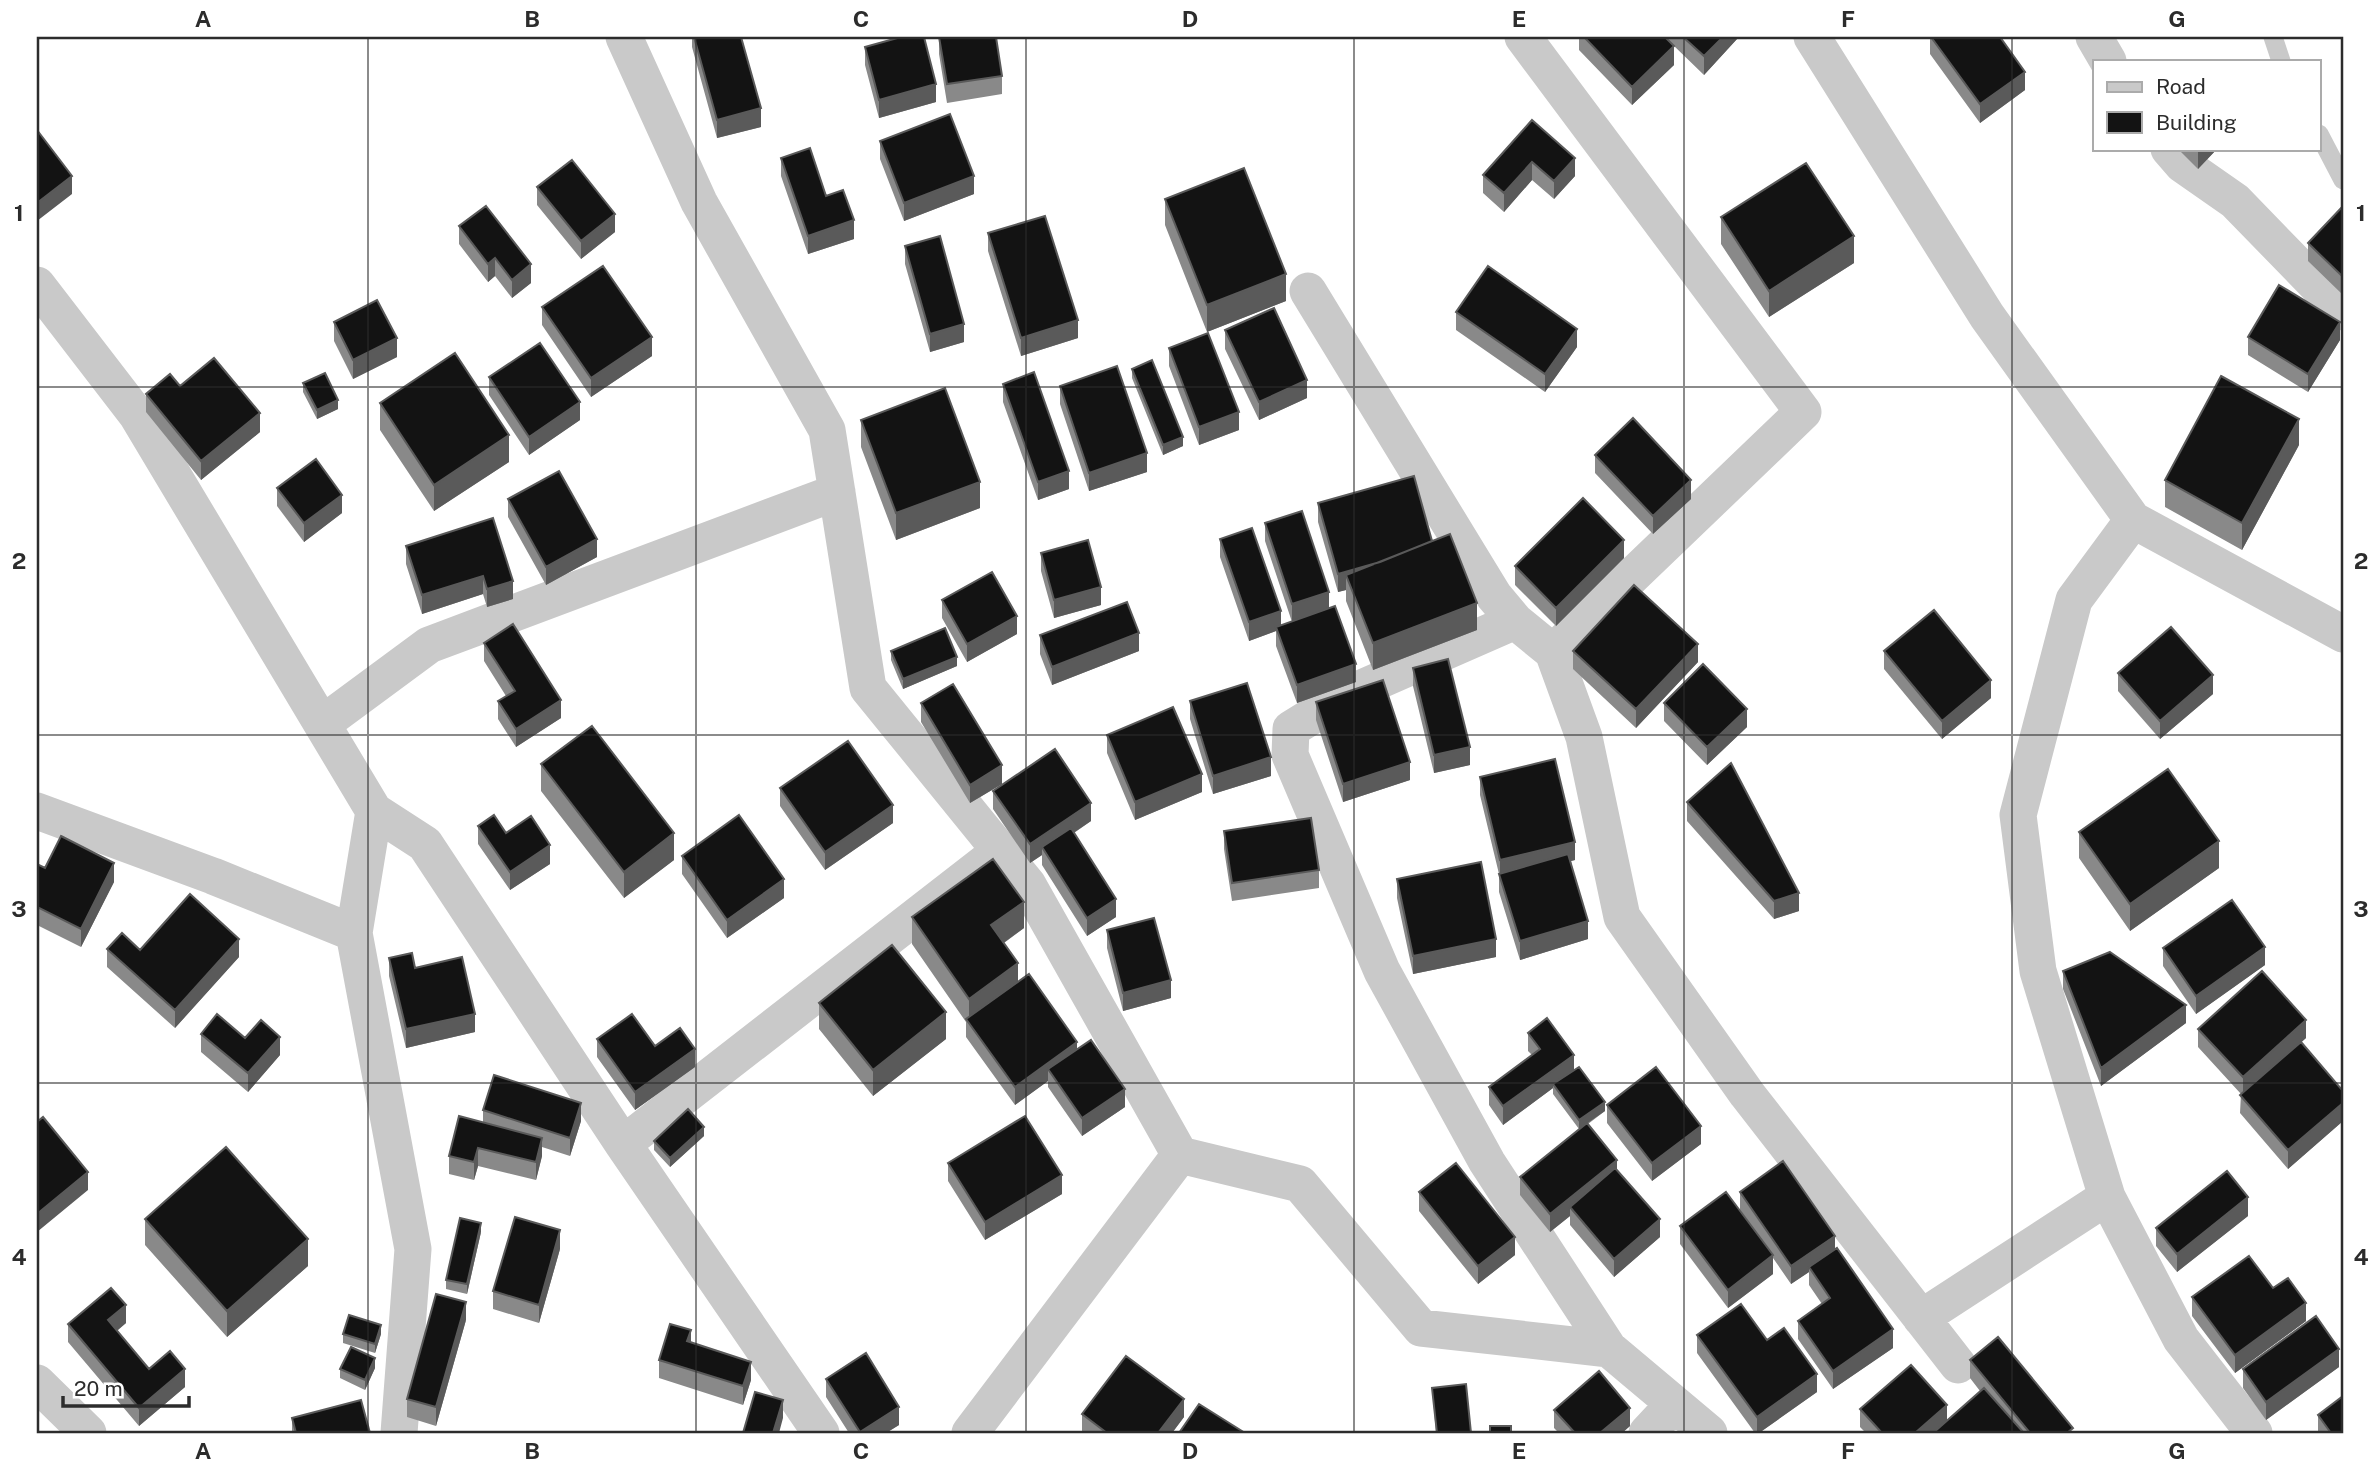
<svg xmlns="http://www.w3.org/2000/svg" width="2380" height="1470" font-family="'Public Sans',sans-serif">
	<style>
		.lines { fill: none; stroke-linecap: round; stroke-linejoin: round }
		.service { stroke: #c9c9c9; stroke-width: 19 }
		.minor { stroke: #c9c9c9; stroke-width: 37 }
		.wall { fill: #898989 }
		.shaded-wall { fill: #5a5a5a }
		.building { fill: #131313; stroke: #5a5a5a; stroke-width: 2 }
		.grid { fill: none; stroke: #2c2c2c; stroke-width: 2; stroke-opacity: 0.55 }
		.neatline { fill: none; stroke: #2c2c2c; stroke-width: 2.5 }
		.grid-label { font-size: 23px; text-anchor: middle; font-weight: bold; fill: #2c2c2c }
	</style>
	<rect width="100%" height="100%" fill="#fff"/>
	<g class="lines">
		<path class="service" d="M2273,37L2281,61
			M2319,134L2343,180"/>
		<path class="minor" d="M624,37L699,202L827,430L868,688L1028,885L1180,1155L1300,1184L1421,1328L1609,1349
			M1523,37L1803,412L1553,652
			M1812,37L1987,316L2133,520L2343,634
			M2094,37L2108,61
			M2169,149L2182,164L2235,201L2343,312
			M37,285L137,415L374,811L354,933L413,1249L399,1433
			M1308,291L1494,596L1515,621L1553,652L1584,737L1622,917L1747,1094L1958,1365
			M2133,520L2074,600L2018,815L2038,971L2107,1197L2181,1339L2254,1433
			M1515,621L1346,695L1291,729L1290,755L1382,971L1487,1162L1609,1349L1709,1433
			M322,724L429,645L837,492
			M37,811L213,876L354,933
			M374,811L425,844L623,1144L821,1433
			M623,1144L1000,851
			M1921,1318L2107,1197
			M37,1383L88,1433
			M970,1433L1180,1155
			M1647,1433L1674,1404"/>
	</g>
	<path class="wall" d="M692,37H741L761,127L717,138L692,47Z
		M939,37L1002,76V94L947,103L939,54Z
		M1579,37H1737V39L1704,75L1673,45L1674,65L1632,105L1579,50Z
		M1930,37L2025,90L1980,123L1930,54Z
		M865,47L936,102L879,118L865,65Z
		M1532,120L1575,176L1554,199L1532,180L1504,212L1483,193V175Z
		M880,141L974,194L904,221L880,159Z
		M2178,149H2217L2198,169Z
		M781,158L826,196L854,239L808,254L781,176Z
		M537,187L615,232L581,259L537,205Z
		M1165,199L1286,301L1207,332L1165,225Z
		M2343,206V295L2308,261V243Z
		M1721,217L1854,263L1769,317L1721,244Z
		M459,226L531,283L512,298L495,276L488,282L459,244Z
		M988,233L1078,338L1021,356L988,251Z
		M905,246L964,342L930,352L905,264Z
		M542,307L652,356L591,397L542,325Z
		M1456,312L1577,347L1545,392L1456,330Z
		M334,322L397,357L353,379L334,341Z
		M1225,330L1307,398L1259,420L1225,349Z
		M2248,337L2340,340L2308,392L2248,355Z
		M1169,348L1239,430L1199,445L1169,366Z
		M1132,369L1183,446L1163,455L1132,378Z
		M489,377L580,420L529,455L489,395Z
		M303,383L338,409L317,419L303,392Z
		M1003,384L1069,489L1038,500L1003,402Z
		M180,386L260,432L201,480L146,412V394Z
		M1060,386L1147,472L1089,491L1060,404Z
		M380,403L509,462L434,511L380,430Z
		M861,420L980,508L896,540L861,447Z
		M2299,445L2242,550L2165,507V480Z
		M1595,455L1691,499L1653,534L1595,473Z
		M277,488L342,513L304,542L277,506Z
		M508,499L597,557L546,585L508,517Z
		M1318,503L1432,541L1477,630L1373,670L1346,601V590L1338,592L1318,522Z
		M493,518L513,599L487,607L483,594L422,614L406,564V546Z
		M1265,523L1329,608L1356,682L1297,703L1276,646V631L1249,641L1220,557V539L1281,625L1292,622L1265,541Z
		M1041,553L1101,605L1054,618L1041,571Z
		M1624,558L1556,626L1515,585V566Z
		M942,600L1017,634L967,662L942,618Z
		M1040,635L1139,651L1052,685L1040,654Z
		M484,643L561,718L516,747L498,719V701L506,696L484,661Z
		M891,651L957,666L903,689L891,660Z
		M1573,651L1698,662L1636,728L1573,669Z
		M1884,651L1991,698L1942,739L1884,669Z
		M1413,668L1470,765L1434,773L1413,686Z
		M2118,673L2213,694L2160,739L2118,691Z
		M1190,701L1271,776L1213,794L1190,719Z
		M1316,702L1410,780L1343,802L1316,720Z
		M921,703L1002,784L970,803L921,722Z
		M1664,703L1747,727L1707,765L1664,721Z
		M1107,735L1202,792L1135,820L1107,753Z
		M541,764L674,860L624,898L541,791Z
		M1480,777L1575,860L1571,861L1588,939L1520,960L1499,892V874L1480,795Z
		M780,788L893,823L825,870L780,806Z
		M993,791L1091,821L1074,833L1116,917L1087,936L1042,865V855L1030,863L993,809Z
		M1687,802L1799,911L1774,919L1687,821Z
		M478,826L506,833L550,864L510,890L478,844Z
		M1224,831L1319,870V888L1232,901L1224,849Z
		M2079,832L2219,868L2130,931L2079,858Z
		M682,856L784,898L727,938L682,874Z
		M37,864L45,868L114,882L81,947L37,925Z
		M1397,879L1496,957L1413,974L1397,898Z
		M912,917L1024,928L1004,943L1018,982L1077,1049L1125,1107L1082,1136L1048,1087V1081L1015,1105L966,1037V1022L912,944Z
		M1107,930L1171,998L1123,1011L1107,948Z
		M2163,948L2265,965L2196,1014L2163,966Z
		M107,949L140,950L239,957L175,1028L107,967Z
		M389,958L415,968L475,1032L406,1048L389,976Z
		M2063,971L2186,1023L2101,1086L2063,989Z
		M819,1003L946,1039L873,1096L819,1029Z
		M2198,1029L2306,1038L2301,1042L2343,1091V1121L2288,1169L2240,1113L2241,1094L2198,1047Z
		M1528,1033L1574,1070L1605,1111L1588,1124L1660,1237L1614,1277L1570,1225V1216L1550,1232L1520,1195V1177L1579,1129L1553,1094V1088L1503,1125L1489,1105V1087L1532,1055L1528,1051Z
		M201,1034L245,1038L280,1055L248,1092L201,1052Z
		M597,1039L655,1046L695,1067L635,1110L597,1057Z
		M1607,1105L1701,1144L1652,1181L1607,1123Z
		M483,1110L581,1121L570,1156L542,1147V1156L536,1180L478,1166L474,1180L449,1174V1156L483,1123Z
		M704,1136L670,1167L654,1150V1141Z
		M948,1163L1062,1194L985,1240L948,1181Z
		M1419,1192L1515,1255L1478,1284L1419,1211Z
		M1740,1192L1835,1249L1893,1348L1833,1389L1798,1339V1321L1822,1304L1809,1285V1272L1791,1284L1773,1258V1274L1728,1308L1680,1244V1226L1752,1227L1740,1210Z
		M2248,1216L2177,1272L2156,1246V1228Z
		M145,1219L308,1266L227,1337L145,1245Z
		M481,1232L467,1294L446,1289V1280Z
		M560,1249L539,1323L493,1309V1291Z
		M2273,1288L2306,1321L2235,1373L2192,1316V1297Z
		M466,1320L436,1426L407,1417V1399Z
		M126,1323L117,1331L149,1369L185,1387L139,1426L68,1342V1324Z
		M343,1334H381L375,1353L343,1343Z
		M1697,1335L1767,1340L1817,1392L1759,1433H1755L1697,1353Z
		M691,1342L751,1380L743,1405L659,1378V1360Z
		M1970,1360L2073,1433H1866L1860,1427V1409L1947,1421L1980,1391L1970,1378Z
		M2339,1367L2266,1420L2243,1388V1369Z
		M375,1368L365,1390L340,1378V1369Z
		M826,1379L899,1425L886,1433H849L826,1397Z
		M1432,1388L1471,1433H1436Z
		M1554,1410L1630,1426L1622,1433H1559L1554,1428Z
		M1082,1414L1184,1417L1172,1433H1083L1082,1432Z
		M2318,1415L2343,1433H2318Z
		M292,1418L370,1433H292Z"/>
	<path class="shaded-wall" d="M1723,37H1737V39L1704,75V56Z
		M1674,46V65L1632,105V87Z
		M2025,72V90L1980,123V104Z
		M936,84V102L879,118V100Z
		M761,108V127L717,138V120Z
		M2200,149H2217L2198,169V150Z
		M1575,158V176L1554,199V181Z
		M1532,162V180L1504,212V193Z
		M72,176V194L37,221V203Z
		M974,176V194L904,221V203Z
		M615,214V232L581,259V241Z
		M854,220V239L808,254V236Z
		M1854,236V263L1769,317V291Z
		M495,258V276L488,282V264Z
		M531,264V283L512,298V280Z
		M1286,274V301L1207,332V305Z
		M1078,320V338L1021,356V338Z
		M2340,322V340L2308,392V374Z
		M964,324V342L930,352V334Z
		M1577,329V347L1545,392V374Z
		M652,337V356L591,397V378Z
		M397,338V357L353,379V360Z
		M1307,380V398L1259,420V402Z
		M338,400V409L317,419V410Z
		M580,402V420L529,455V437Z
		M1239,412V430L1199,445V427Z
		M260,413V432L201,480V461Z
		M2299,419V445L2242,550V523Z
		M509,435V462L434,511V485Z
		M1183,437V446L1163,455V445Z
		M1147,453V472L1089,491V473Z
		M1069,471V489L1038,500V482Z
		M1691,480V499L1653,534V516Z
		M980,482V508L896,540V513Z
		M342,495V513L304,542V523Z
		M597,539V557L546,585V567Z
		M1624,540V558L1556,626V608Z
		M1434,546L1346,575V590L1338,592V574Z
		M483,576V594L422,614V595Z
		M513,581V599L487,607V589Z
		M1101,587V605L1054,618V600Z
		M1329,592V611L1292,623V604Z
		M1477,603V630L1373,670V643Z
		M1281,611V629L1276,627V631L1249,641V622Z
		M1017,616V634L967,662V644Z
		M1139,633V651L1052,685V667Z
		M1698,644V662L1636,728V709Z
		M957,657V666L903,689V679Z
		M1356,664V682L1297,703V685Z
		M2213,675V694L2160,739V721Z
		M1991,680V698L1942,739V721Z
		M561,700V718L516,747V729Z
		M1747,709V727L1707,765V747Z
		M1470,747V765L1434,773V755Z
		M1271,757V776L1213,794V776Z
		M1410,762V780L1343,802V784Z
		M1002,765V784L970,803V785Z
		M1202,774V792L1135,820V802Z
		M1091,803V821L1045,852L1042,847V855L1030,863V844Z
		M893,805V823L825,870V852Z
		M674,833V860L624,898V872Z
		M2219,841V868L2130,931V904Z
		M1575,842V860L1500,878V860Z
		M550,845V864L510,890V872Z
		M114,863V882L81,947V929Z
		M784,879V898L727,938V920Z
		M1799,893V911L1774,919V901Z
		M1116,899V917L1087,936V918Z
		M1024,902V928L991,952V925Z
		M1588,921V939L1520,960V941Z
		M239,939V957L175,1028V1010Z
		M1496,939V957L1413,974V956Z
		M2265,947V965L2196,1014V996Z
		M1018,963V990L969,1023V999Z
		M1171,980V998L1123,1011V993Z
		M2186,1005V1023L2101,1086V1068Z
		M946,1012V1039L873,1096V1070Z
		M475,1014V1032L406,1048V1029Z
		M2306,1020V1038L2243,1096V1077Z
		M280,1037V1055L248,1092V1073Z
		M1077,1042V1060L1048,1069V1081L1015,1105V1087Z
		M695,1049V1067L635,1110V1092Z
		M1574,1055V1073L1553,1084V1088L1503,1125V1106Z
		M1125,1089V1107L1082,1136V1118Z
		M1605,1102V1111L1579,1129V1120Z
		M581,1103V1121L570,1156V1138Z
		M2343,1103V1121L2288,1169V1150Z
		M1701,1126V1144L1652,1181V1163Z
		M704,1127V1136L670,1167V1158Z
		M542,1138V1156L536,1180V1162Z
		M478,1148V1166L474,1180V1162Z
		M1617,1160V1179L1570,1207V1216L1550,1232V1214Z
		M88,1172V1190L37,1232V1214Z
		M1062,1175V1194L985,1240V1222Z
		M2248,1197V1216L2177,1272V1254Z
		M1660,1219V1237L1614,1277V1259Z
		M481,1223V1232L467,1294V1284Z
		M560,1230V1249L539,1323V1305Z
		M1835,1236V1254L1809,1267V1272L1791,1284V1266Z
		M1515,1237V1255L1478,1284V1266Z
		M308,1239V1266L227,1337V1311Z
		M1773,1255V1274L1728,1308V1290Z
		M466,1302V1320L436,1426V1407Z
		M2306,1303V1321L2235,1373V1355Z
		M126,1305V1323L108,1338V1320Z
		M381,1325V1334L375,1353V1344Z
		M1893,1329V1348L1833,1389V1371Z
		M691,1330V1348L687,1341Z
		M2339,1349V1367L2266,1420V1402Z
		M375,1358V1368L365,1390V1380Z
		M751,1362V1380L743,1405V1386Z
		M185,1369V1387L139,1426V1408Z
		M1817,1374V1392L1759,1433H1757V1417Z
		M1184,1399V1417L1172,1433H1158Z
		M783,1400V1418L779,1433H773Z
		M1947,1405V1423L1936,1433H1915Z
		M899,1407V1425L886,1433H860V1432Z
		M1630,1408V1426L1622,1433H1600Z"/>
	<path class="building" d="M694,37H741L761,108L717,120Z
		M901,37H924L936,84L879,100L865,47Z
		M939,37H996L1002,76L947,84Z
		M1584,37H1665L1674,46L1632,87Z
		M1683,37H1723L1704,56Z
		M1931,37H2000L2025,72L1980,104Z
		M950,114L974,176L904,203L880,141Z
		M1532,120L1575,158L1554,181L1532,162L1504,193L1483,175Z
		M37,130L72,176L37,203Z
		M810,148L826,196L843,190L854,220L808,236L781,158Z
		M572,160L615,214L581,241L537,187Z
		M1806,163L1854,236L1769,291L1721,217Z
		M1244,168L1286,274L1207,305L1165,199Z
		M486,206L531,264L512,280L495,258L488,264L459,226Z
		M2343,206V277L2308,243Z
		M1045,216L1078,320L1021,338L988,233Z
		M940,236L964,324L930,334L905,246Z
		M603,266L652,337L591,378L542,307Z
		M1488,266L1577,329L1545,374L1456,312Z
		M2279,285L2340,322L2308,374L2248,337Z
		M377,300L397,338L353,360L334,322Z
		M1274,308L1307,380L1259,402L1225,330Z
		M1208,333L1239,412L1199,427L1169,348Z
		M540,343L580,402L529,437L489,377Z
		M455,353L509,435L434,485L380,403Z
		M214,358L260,413L201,461L146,394L170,374L180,386Z
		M1152,360L1183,437L1163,445L1132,369Z
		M1117,366L1147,453L1089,473L1060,386Z
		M1034,372L1069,471L1038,482L1003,384Z
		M325,373L338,400L317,410L303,383Z
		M2221,376L2299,419L2242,523L2165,480Z
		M945,388L980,482L896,513L861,420Z
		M1633,418L1691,480L1653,516L1595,455Z
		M316,459L342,495L304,523L277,488Z
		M559,471L597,539L546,567L508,499Z
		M1414,476L1432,541L1380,562L1338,574L1318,503Z
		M1583,498L1624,540L1556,608L1515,566Z
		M1302,511L1329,592L1292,604L1265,523Z
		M493,518L513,581L487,589L483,576L422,595L406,546Z
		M1252,528L1281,611L1249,622L1220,539Z
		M1450,534L1477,603L1373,643L1346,575Z
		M1088,540L1101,587L1054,600L1041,553Z
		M992,572L1017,616L967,644L942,600Z
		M1634,585L1698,644L1636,709L1573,651Z
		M1127,602L1139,633L1052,667L1040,635Z
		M1335,606L1356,664L1297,685L1276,627Z
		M1934,610L1991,680L1942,721L1884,651Z
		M513,624L561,700L516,729L498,701L515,691L484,643Z
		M2171,627L2213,675L2160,721L2118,673Z
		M945,628L957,657L903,679L891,651Z
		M1448,659L1470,747L1434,755L1413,668Z
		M1703,664L1747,709L1707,747L1664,703Z
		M1383,680L1410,762L1343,784L1316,702Z
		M1247,683L1271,757L1213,776L1190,701Z
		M953,684L1002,765L970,785L921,703Z
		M1173,707L1202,774L1135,802L1107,735Z
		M592,726L674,833L624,872L541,764Z
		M848,741L893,805L825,852L780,788Z
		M1055,749L1091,803L1030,844L993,791Z
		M1555,759L1575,842L1500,860L1480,777Z
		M1731,763L1799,893L1774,901L1687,802Z
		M2168,769L2219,841L2130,904L2079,832Z
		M494,815L506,833L531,816L550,845L510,872L478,826Z
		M739,815L784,879L727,920L682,856Z
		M1311,818L1319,870L1232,883L1224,831Z
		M1071,828L1116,899L1087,918L1042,847Z
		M61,836L114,863L81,929L37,907V864L45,868Z
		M1568,854L1588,921L1520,941L1499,874Z
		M993,859L1024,902L991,925L1018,963L969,999L912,917Z
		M1481,862L1496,939L1413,956L1397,879Z
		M190,894L239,939L175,1010L107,949L122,933L140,950Z
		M2232,900L2265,947L2196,996L2163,948Z
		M1154,918L1171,980L1123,993L1107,930Z
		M892,945L946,1012L873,1070L819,1003Z
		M2110,952L2186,1005L2101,1068L2063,971Z
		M412,953L415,968L462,957L475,1014L406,1029L389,958Z
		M2262,971L2306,1020L2243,1077L2198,1029Z
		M1029,974L1077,1042L1015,1087L966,1019Z
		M217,1014L245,1038L261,1020L280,1037L248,1073L201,1034Z
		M632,1014L655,1046L680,1028L695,1049L635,1092L597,1039Z
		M1547,1018L1574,1055L1503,1106L1489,1087L1540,1049L1528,1033Z
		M1091,1040L1125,1089L1082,1118L1048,1069Z
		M2301,1042L2343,1091V1103L2288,1150L2240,1095Z
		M1579,1067L1605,1102L1579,1120L1553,1084Z
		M1656,1067L1701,1126L1652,1163L1607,1105Z
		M494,1075L581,1103L570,1138L483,1110Z
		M688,1109L704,1127L670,1158L654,1141Z
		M459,1116L542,1138L536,1162L478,1148L474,1162L449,1156Z
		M1025,1116L1062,1175L985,1222L948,1163Z
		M43,1117L88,1172L37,1214V1122Z
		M1587,1123L1617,1160L1550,1214L1520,1177Z
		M226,1147L308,1239L227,1311L145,1219Z
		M1783,1161L1835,1236L1791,1266L1740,1192Z
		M1456,1163L1515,1237L1478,1266L1419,1192Z
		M1615,1168L1660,1219L1614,1259L1570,1207Z
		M2227,1171L2248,1197L2177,1254L2156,1228Z
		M1726,1192L1773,1255L1728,1290L1680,1226Z
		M515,1217L560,1230L539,1305L493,1291Z
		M460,1218L481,1223L467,1284L446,1280Z
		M1837,1248L1893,1329L1833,1371L1798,1321L1830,1298L1809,1267Z
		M2249,1256L2273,1288L2288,1278L2306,1303L2235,1355L2192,1297Z
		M111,1288L126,1305L108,1320L149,1369L170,1351L185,1369L139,1408L68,1324Z
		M436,1294L466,1302L436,1407L407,1399Z
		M1741,1304L1767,1340L1784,1328L1817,1374L1757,1417L1697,1335Z
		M349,1315L381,1325L375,1344L343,1334Z
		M2316,1316L2339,1349L2266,1402L2243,1369Z
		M670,1324L691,1330L687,1341L751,1362L743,1386L659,1360Z
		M1998,1337L2073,1428L2067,1433H2030L1970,1360Z
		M351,1347L375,1358L365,1380L340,1369Z
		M866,1353L899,1407L860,1432L826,1379Z
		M1126,1356L1184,1399L1158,1433H1107L1082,1414Z
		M1911,1365L1947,1405L1915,1433H1882L1860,1409Z
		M1599,1371L1630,1408L1600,1433H1575L1554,1410Z
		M1466,1384L1471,1433H1437L1432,1388Z
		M1984,1388L2024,1433H1933Z
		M755,1392L783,1400L773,1433H743Z
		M2343,1396V1433H2331L2318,1415Z
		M361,1400L370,1433H296L292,1418Z
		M1199,1404L1245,1433H1179Z
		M1490,1426H1511V1433H1490Z"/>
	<path class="grid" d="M368,37V1433M696,37V1433M1026,37V1433M1354,37V1433M1684,37V1433M2012,37V1433M37,387H2343M37,735H2343M37,1083H2343"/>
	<rect width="2380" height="1470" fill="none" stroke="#ffffff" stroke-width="77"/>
	<rect x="2093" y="60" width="228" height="91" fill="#ffffff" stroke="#ababab" stroke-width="2"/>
	<rect x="2107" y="82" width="35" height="10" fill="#c9c9c9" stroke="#ababab" stroke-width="2"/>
	<text x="2156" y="94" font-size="21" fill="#2c2c2c">Road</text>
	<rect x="2107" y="112" width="35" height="21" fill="#131313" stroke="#ababab" stroke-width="2"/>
	<text x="2156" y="130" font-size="21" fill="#2c2c2c">Building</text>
	<path d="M63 1396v10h126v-10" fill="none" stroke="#2c2c2c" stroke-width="3.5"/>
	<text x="74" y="1396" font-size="21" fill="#2c2c2c" stroke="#ffffff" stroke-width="5" paint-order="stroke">20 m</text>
	<rect x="38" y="38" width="2304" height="1394" class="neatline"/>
	<g class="grid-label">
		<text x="203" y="27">A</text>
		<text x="532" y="27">B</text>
		<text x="861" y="27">C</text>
		<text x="1190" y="27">D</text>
		<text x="1519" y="27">E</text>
		<text x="1848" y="27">F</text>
		<text x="2177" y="27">G</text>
		<text x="19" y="221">1</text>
		<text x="2361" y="221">1</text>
		<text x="19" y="569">2</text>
		<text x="2361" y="569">2</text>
		<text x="19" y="917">3</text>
		<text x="2361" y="917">3</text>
		<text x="19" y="1265">4</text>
		<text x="2361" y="1265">4</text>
		<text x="203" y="1459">A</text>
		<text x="532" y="1459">B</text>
		<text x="861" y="1459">C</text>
		<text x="1190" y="1459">D</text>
		<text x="1519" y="1459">E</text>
		<text x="1848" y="1459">F</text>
		<text x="2177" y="1459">G</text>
	</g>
</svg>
